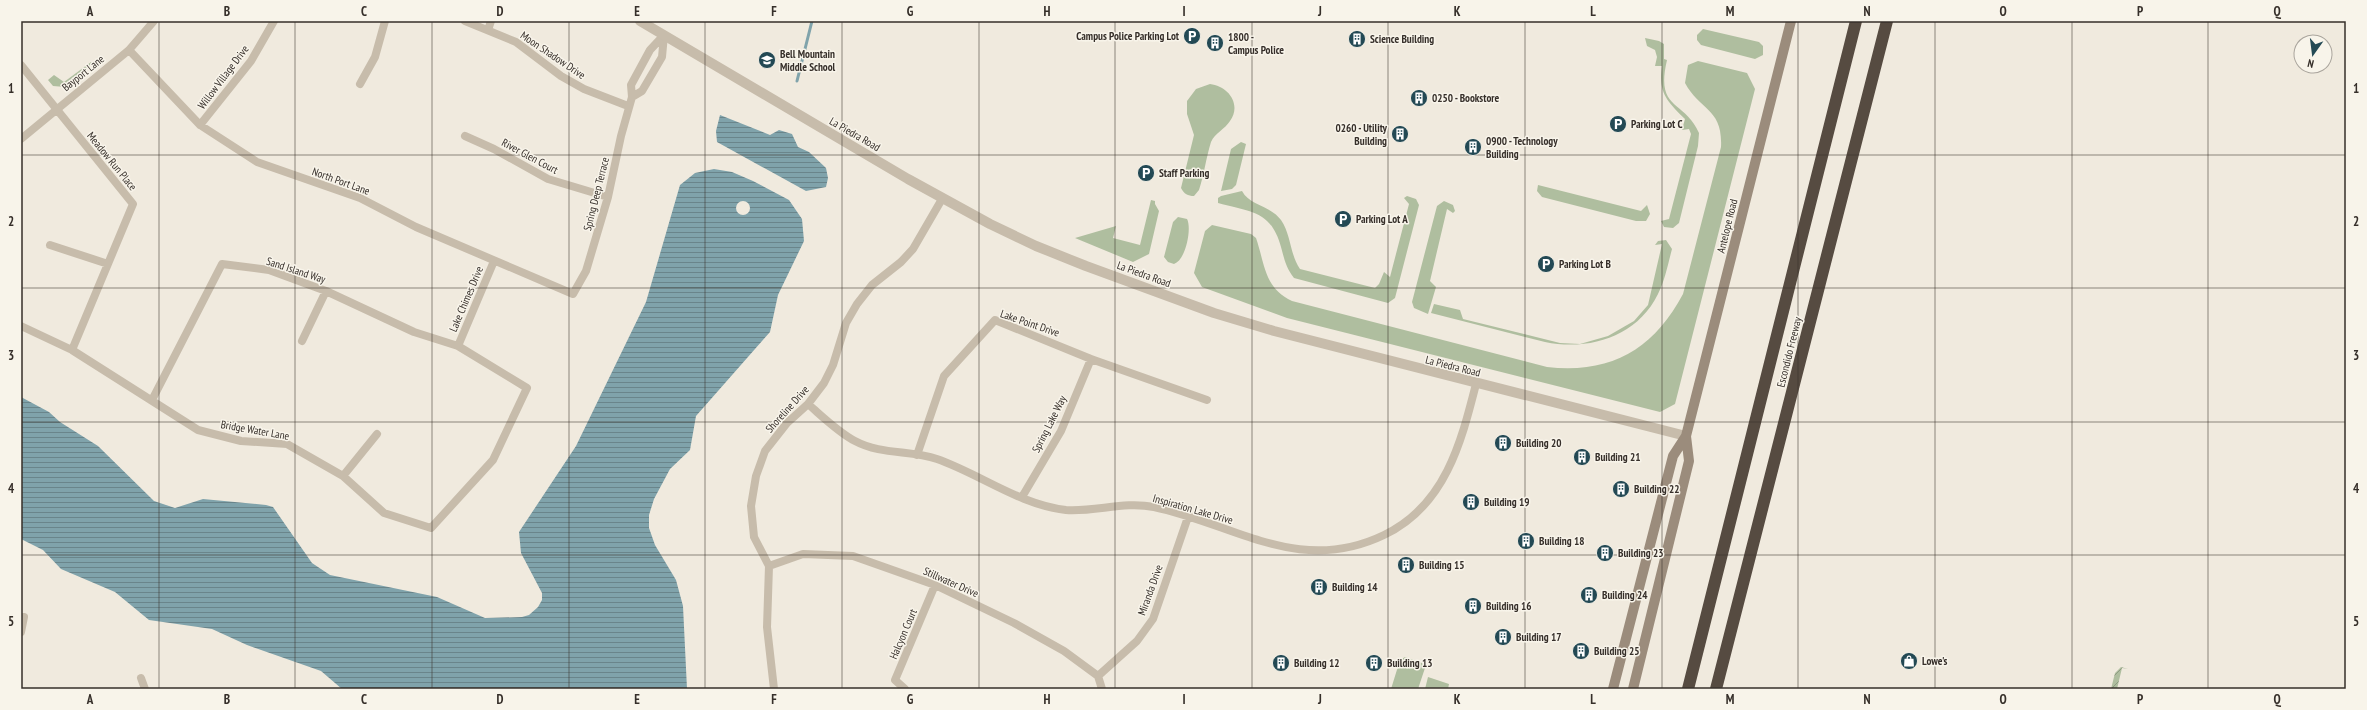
<svg xmlns="http://www.w3.org/2000/svg" width="2367" height="710" font-family="'PT Sans Narrow',sans-serif">
	<style>
		.green { fill: #afbe9f }
		.garden { fill: url(#garden-furrows) }
		.water { fill: url(#water-rules) }
		.pier { fill: #f0eade }
		.lines { fill: none; stroke-linecap: round; stroke-linejoin: round }
		.stream { stroke: #80a3ab; stroke-width: 3 }
		.minor { stroke: #c7bcab; stroke-width: 8 }
		.tertiary { stroke: #c7bcab; stroke-width: 10 }
		.secondary { stroke: #9b8c7c; stroke-width: 10 }
		.motorway { stroke: #564b41; stroke-width: 12 }
		.grid { fill: none; stroke: #362f2a; stroke-width: 1; stroke-opacity: 0.55 }
		.labels { text-anchor: middle; stroke-width: 3; stroke-linejoin: round; paint-order: stroke }
		.poi-label { font-size: 11px; font-weight: bold; fill: #362f2a; stroke: #f8f4ea; text-anchor: start }
		.street-label { font-size: 11px; fill: #362f2a; stroke: #f8f4ea }
		.neatline { fill: none; stroke: #362f2a; stroke-width: 1.5 }
		.grid-label { font-size: 13px; text-anchor: middle; font-weight: bold; fill: #362f2a }
	</style>
	<defs>
		<pattern id="garden-furrows" width="10" height="10" patternUnits="userSpaceOnUse"><rect width="10" height="10" fill="#afbe9f"/><path d="M-1 1l2-2M0 10L10 0M9 11l2-2" fill="none" stroke="#8f9b82"/></pattern>
		<pattern id="water-rules" width="6" height="5" patternUnits="userSpaceOnUse"><rect width="6" height="5" fill="#80a3ab"/><path d="M0 2.5h6" fill="none" stroke="#6a858b"/></pattern>
	</defs>
	<rect width="100%" height="100%" fill="#f0eade"/>
	<path class="green" d="M1703,29L1759,42L1763,46V55L1755,59L1701,45L1697,40V35Z
		M1645,38L1659,41L1664,44V59L1667,60C1655,111 1684,99 1699,133L1698,146L1679,223L1673,228L1664,227L1661,221L1669,219L1691,134L1689,129L1682,130L1685,119C1667,101 1658,93 1662,66H1655L1657,57L1655,50L1647,46Z
		M1698,61L1747,73L1755,89L1675,404L1660,412L1287,318L1202,287L1194,273L1205,231L1212,225L1251,234L1256,238C1265,264 1264,288 1292,301L1547,367C1611,374 1653,350 1683,294L1721,147C1723,108 1700,111 1685,83L1688,65Z
		M91,62L93,63L65,87L53,86L48,80L54,75L64,82Z
		M1210,84C1228,86 1242,104 1230,121C1225,129 1215,133 1211,142C1206,158 1204,175 1199,190L1194,196C1188,196 1184,194 1181,188L1194,135L1187,114V101L1196,89Z
		M1241,142L1246,144L1236,185L1232,189L1221,191L1231,149Z
		M1538,185L1641,211L1647,205L1650,214L1646,221H1636L1542,197L1537,191Z
		M1242,191C1250,206 1270,205 1281,220C1291,234 1290,255 1300,269L1375,288L1379,284L1384,272L1390,277L1409,204L1404,198L1407,196L1416,199L1419,205L1395,298L1388,303L1294,278C1286,268 1284,258 1281,247C1271,210 1250,212 1218,203V198L1221,196Z
		M1151,200L1155,201V204L1159,211L1149,254L1133,262L1075,238L1116,226L1113,238L1140,245Z
		M1444,201L1453,205L1455,211L1453,213L1447,209L1430,281L1436,287L1428,314L1414,308L1412,302L1437,206Z
		M1178,217L1187,219C1192,228 1186,260 1174,264L1168,262L1164,257L1173,222Z
		M1666,240L1672,249C1668,264 1665,280 1658,294C1637,337 1589,351 1545,342L1431,313L1434,304L1460,310L1463,319L1560,343L1580,344L1608,336L1634,321L1648,305L1662,244L1655,245L1658,241Z
		M1405,657L1422,663L1425,668L1418,689H1391L1400,660Z
		M1428,677L1449,684L1448,689H1425Z"/>
	<path class="garden" d="M2121,667L2128,669L2122,668L2117,689H2111L2115,673Z"/>
	<path class="water" d="M720,115L770,135L779,130L792,134L798,147L809,152L826,168L828,178L826,187L806,191L717,142L716,131Z
		M714,169L732,172L753,181L789,200L802,219L804,241L778,295L770,332L696,416L690,450L670,469L654,499L649,515V528L655,545L676,580L683,606L687,689H342L321,671L247,645L212,629L149,620L115,592L61,569L43,550L21,539V397L49,412L60,422L98,446L154,501L175,508L203,499L266,505L273,507L312,563L330,575L437,597L485,618L522,617L529,615L538,607L542,600V593L521,553L519,532L576,446L646,302L680,185L695,173Z"/>
	<path class="pier" d="M736 208a7 7 0 1 1 14 0a7 7 0 1 1-14 0Z"/>
	<g class="lines">
		<path class="stream" d="M797,81L812,21"/>
		<path class="minor" d="M465,21L516,42L561,76L584,89L628,106
			M488,30L491,21
			M129,50L200,125L257,162L360,198L416,227L573,294L586,271L608,197L621,136L632,97L631,85L650,50L664,35
			M21,65L133,204L72,350
			M360,84L375,57L385,21
			M632,97L642,91L662,57L664,35
			M200,125L251,61L274,21
			M465,136L494,149L548,179L608,197
			M21,139L129,50L154,21
			M50,245L108,264
			M21,326L72,350L198,430L241,441L287,444L343,476L384,513L431,528L493,460L527,388L458,346L414,332L326,291L269,270L222,264L152,400
			M302,341L326,291
			M458,346L494,261
			M808,404C823,417 838,432 855,441C881,455 910,450 937,459C980,474 1020,505 1066,510C1096,512 1124,501 1154,507C1235,524 1299,576 1384,535C1445,506 1461,443 1476,384
			M917,455L944,376L995,320L1091,359L1207,400
			M343,476L377,434
			M1022,497L1061,431L1091,359
			M769,566L803,554L853,556L935,585L1014,623L1064,651L1098,676L1102,689
			M21,632L24,617
			M1098,676L1137,641L1153,619L1188,517
			M141,678L145,689
			M774,689L767,627L769,566L754,537L751,506L756,476L765,451L787,423L808,404L824,383L833,365L846,323L857,304L872,285L901,262L913,249L942,199
			M905,689L895,680L935,585"/>
		<path class="tertiary" d="M640,21L908,179L990,224L1036,246L1086,266L1214,313L1274,331L1686,436"/>
		<path class="secondary" d="M1613,689L1673,456L1686,436L1791,21
			M1633,689L1689,461L1686,436"/>
		<path class="motorway" d="M1688,689L1856,21
			M1716,689L1887,21"/>
	</g>
	<path class="grid" d="M159,21V689M295,21V689M432,21V689M569,21V689M705,21V689M842,21V689M979,21V689M1115,21V689M1252,21V689M1388,21V689M1525,21V689M1662,21V689M1798,21V689M1935,21V689M2072,21V689M2208,21V689M21,155H2346M21,288H2346M21,422H2346M21,555H2346"/>
	<defs>
		<g id="parking-disc" transform="scale(0.9)"><circle r="9.5" fill="#234954" stroke="#f8f4ea"/><path d="M-3.5-5.5H1a3.5 3.5 0 0 1 0 7H-1V5.5H-3.5ZM-1-3.4V-.6H.8a1.4 1.4 0 0 0 0-2.8Z" fill="#fff"/></g>
		<g id="building-disc" transform="scale(0.9)"><circle r="9.5" fill="#234954" stroke="#f8f4ea"/><path d="M-4-6H4V6H1V3H-1V6H-4ZM-2.5-4.3h1.7v1.8h-1.7ZM.8-4.3h1.7v1.8H.8ZM-2.5-1h1.7V.8h-1.7ZM.8-1h1.7V.8H.8Z" fill="#fff"/></g>
		<g id="school-disc" transform="scale(0.9)"><circle r="9.5" fill="#234954" stroke="#f8f4ea"/><path d="M0-5L7-2L0 1L-7-2ZM-4 1L0 2.5L4 1V4Q0 6-4 4Z" fill="#fff"/></g>
		<g id="shop-disc" transform="scale(0.9)"><circle r="9.5" fill="#234954" stroke="#f8f4ea"/><path d="M-5-2.5h2.3a2.7 3.5 0 0 1 5.4 0H5L5.5 6h-11ZM-1.5-2.5h3a1.5 2.3 0 0 0-3 0Z" fill="#fff"/></g>
	</defs>
	<g fill-rule="evenodd">
		<use href="#parking-disc" x="1192" y="36"/>
		<use href="#building-disc" x="1357" y="39"/>
		<use href="#building-disc" x="1215" y="43"/>
		<use href="#school-disc" x="767" y="60"/>
		<use href="#building-disc" x="1419" y="98"/>
		<use href="#parking-disc" x="1618" y="124"/>
		<use href="#building-disc" x="1400" y="134"/>
		<use href="#building-disc" x="1473" y="147"/>
		<use href="#parking-disc" x="1146" y="173"/>
		<use href="#parking-disc" x="1343" y="219"/>
		<use href="#parking-disc" x="1546" y="264"/>
		<use href="#building-disc" x="1503" y="443"/>
		<use href="#building-disc" x="1582" y="457"/>
		<use href="#building-disc" x="1621" y="489"/>
		<use href="#building-disc" x="1471" y="502"/>
		<use href="#building-disc" x="1526" y="541"/>
		<use href="#building-disc" x="1605" y="553"/>
		<use href="#building-disc" x="1406" y="565"/>
		<use href="#building-disc" x="1319" y="587"/>
		<use href="#building-disc" x="1589" y="595"/>
		<use href="#building-disc" x="1473" y="606"/>
		<use href="#building-disc" x="1503" y="637"/>
		<use href="#building-disc" x="1581" y="651"/>
		<use href="#shop-disc" x="1909" y="661"/>
		<use href="#building-disc" x="1281" y="663"/>
		<use href="#building-disc" x="1374" y="663"/>
	</g>
	<g class="labels">
		<g class="poi-label">
			<text x="1179" y="40" text-anchor="end">Campus Police Parking Lot</text>
			<text x="1228" y="41">1800 -<tspan x="1228" dy="13">Campus Police</tspan></text>
			<text x="1370" y="43">Science Building</text>
			<text x="780" y="58">Bell Mountain<tspan x="780" dy="13">Middle School</tspan></text>
			<text x="1432" y="102">0250 - Bookstore</text>
			<text x="1631" y="128">Parking Lot C</text>
			<text x="1387" y="132" text-anchor="end">0260 - Utility<tspan x="1387" dy="13">Building</tspan></text>
			<text x="1486" y="145">0900 - Technology<tspan x="1486" dy="13">Building</tspan></text>
			<text x="1159" y="177">Staff Parking</text>
			<text x="1356" y="223">Parking Lot A</text>
			<text x="1559" y="268">Parking Lot B</text>
			<text x="1516" y="447">Building 20</text>
			<text x="1595" y="461">Building 21</text>
			<text x="1634" y="493">Building 22</text>
			<text x="1484" y="506">Building 19</text>
			<text x="1539" y="545">Building 18</text>
			<text x="1618" y="557">Building 23</text>
			<text x="1419" y="569">Building 15</text>
			<text x="1332" y="591">Building 14</text>
			<text x="1602" y="599">Building 24</text>
			<text x="1486" y="610">Building 16</text>
			<text x="1516" y="641">Building 17</text>
			<text x="1594" y="655">Building 25</text>
			<text x="1922" y="665">Lowe's</text>
			<text x="1294" y="667">Building 12</text>
			<text x="1387" y="667">Building 13</text>
		</g>
		<g class="street-label">
			<text transform="translate(553 55) rotate(34)" y="4">Moon Shadow Drive</text>
			<text transform="translate(83 73) rotate(-39)" y="4">Bayport Lane</text>
			<text transform="translate(223 77) rotate(-53)" y="4">Willow Village Drive</text>
			<text transform="translate(855 134) rotate(30)" y="4">La Piedra Road</text>
			<text transform="translate(530 156) rotate(28)" y="4">River Glen Court</text>
			<text transform="translate(112 161) rotate(51)" y="4">Meadow Run Place</text>
			<text transform="translate(341 181) rotate(20)" y="4">North Port Lane</text>
			<text transform="translate(596 194) rotate(-76)" y="4">Spring Deep Terrace</text>
			<text transform="translate(1727 226) rotate(-76)" y="4">Antelope Road</text>
			<text transform="translate(296 270) rotate(18)" y="4">Sand Island Way</text>
			<text transform="translate(1144 274) rotate(20)" y="4">La Piedra Road</text>
			<text transform="translate(466 299) rotate(-67)" y="4">Lake Chimes Drive</text>
			<text transform="translate(1030 323) rotate(19)" y="4">Lake Point Drive</text>
			<text transform="translate(1789 352) rotate(-76)" y="4">Escondido Freeway</text>
			<text transform="translate(1453 366) rotate(14)" y="4">La Piedra Road</text>
			<text transform="translate(787 409) rotate(-48)" y="4">Shoreline Drive</text>
			<text transform="translate(1049 424) rotate(-63)" y="4">Spring Lake Way</text>
			<text transform="translate(255 430) rotate(10)" y="4">Bridge Water Lane</text>
			<text transform="translate(1193 509) rotate(16)" y="4">Inspiration Lake Drive</text>
			<text transform="translate(951 582) rotate(24)" y="4">Stillwater Drive</text>
			<text transform="translate(1150 590) rotate(-70)" y="4">Miranda Drive</text>
			<text transform="translate(903 634) rotate(-67)" y="4">Halcyon Court</text>
		</g>
	</g>
	<rect width="2367" height="710" fill="none" stroke="#f8f4ea" stroke-width="44"/>
	<g transform="translate(2313 54) rotate(194)"><circle r="19" fill="#f8f4ea" stroke="#aaa59d"/>
	<path d="M0-3L7 15L0 10L-7 15Z" fill="#234954"/>
	<text y="-6" font-size="11" font-weight="bold" text-anchor="middle" fill="#362f2a">N</text>
	</g>
	<rect x="22" y="22" width="2323" height="666" class="neatline"/>
	<g class="grid-label">
		<text x="90" y="16">A</text>
		<text x="227" y="16">B</text>
		<text x="364" y="16">C</text>
		<text x="500" y="16">D</text>
		<text x="637" y="16">E</text>
		<text x="774" y="16">F</text>
		<text x="910" y="16">G</text>
		<text x="1047" y="16">H</text>
		<text x="1184" y="16">I</text>
		<text x="1320" y="16">J</text>
		<text x="1457" y="16">K</text>
		<text x="1593" y="16">L</text>
		<text x="1730" y="16">M</text>
		<text x="1867" y="16">N</text>
		<text x="2003" y="16">O</text>
		<text x="2140" y="16">P</text>
		<text x="2277" y="16">Q</text>
		<text x="11" y="93">1</text>
		<text x="2356" y="93">1</text>
		<text x="11" y="226">2</text>
		<text x="2356" y="226">2</text>
		<text x="11" y="360">3</text>
		<text x="2356" y="360">3</text>
		<text x="11" y="493">4</text>
		<text x="2356" y="493">4</text>
		<text x="11" y="626">5</text>
		<text x="2356" y="626">5</text>
		<text x="90" y="704">A</text>
		<text x="227" y="704">B</text>
		<text x="364" y="704">C</text>
		<text x="500" y="704">D</text>
		<text x="637" y="704">E</text>
		<text x="774" y="704">F</text>
		<text x="910" y="704">G</text>
		<text x="1047" y="704">H</text>
		<text x="1184" y="704">I</text>
		<text x="1320" y="704">J</text>
		<text x="1457" y="704">K</text>
		<text x="1593" y="704">L</text>
		<text x="1730" y="704">M</text>
		<text x="1867" y="704">N</text>
		<text x="2003" y="704">O</text>
		<text x="2140" y="704">P</text>
		<text x="2277" y="704">Q</text>
	</g>
</svg>
